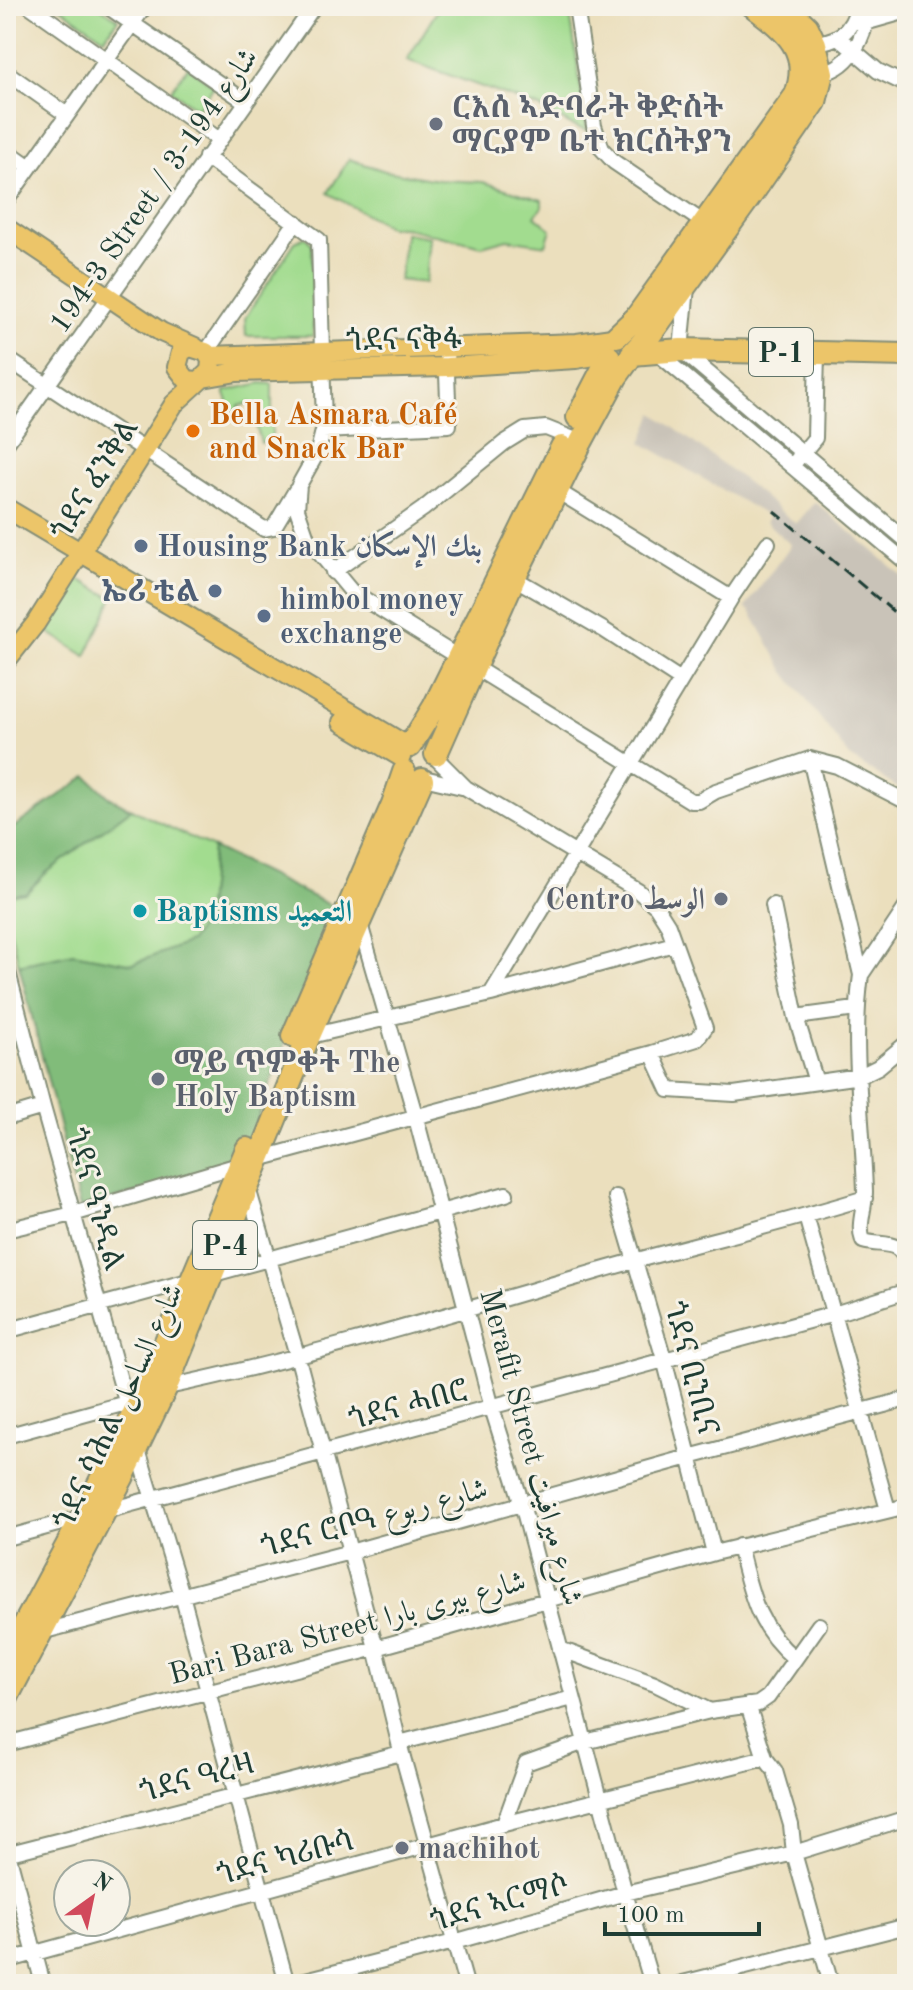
<svg xmlns="http://www.w3.org/2000/svg" width="913" height="1990" font-family="'Old Standard TT',Amiri,'Noto Serif Ethiopic',serif">
	<style>
		.industrial { fill: #c9c3b8 }
		.green { fill: #a2dc8f; stroke: #608c62; stroke-width: 2 }
		.forest { fill: #81bc7a; stroke: #507c57; stroke-width: 2 }
		.lines { fill: none; stroke-linecap: round; stroke-linejoin: round }
		.minor-casing { stroke: #858e78; stroke-width: 18 }
		.major-casing { stroke: #858e78; stroke-width: 22 }
		.highway-casing { stroke: #858e78; stroke-width: 26 }
		.minor { stroke: #fff; stroke-width: 14 }
		.major { stroke: #ecc569; stroke-width: 18 }
		.highway { stroke: #ecc569; stroke-width: 22 }
		.rail { stroke: #1f3d34; stroke-width: 3; stroke-dasharray: 12 6; stroke-linecap: butt }
		.worship-dot { fill: #6b7280; stroke: #f7f3e8; stroke-width: 3 }
		.food-dot { fill: #e8710a; stroke: #f7f3e8; stroke-width: 3 }
		.service-dot { fill: #5c6f8a; stroke: #f7f3e8; stroke-width: 3 }
		.culture-dot { fill: #0f9aa8; stroke: #f7f3e8; stroke-width: 3 }
		.labels { text-anchor: middle; stroke-width: 6; stroke-linejoin: round; paint-order: stroke }
		.shield { fill: #f7f3e8; stroke: #60746a; stroke-width: 2 }
		.shield-label { font-size: 28px; font-weight: bold; fill: #1f3d34 }
		.worship-label { font-size: 30px; font-weight: bold; fill: #5b616d; stroke: #f7f3e8; text-anchor: start }
		.street-label { font-size: 30px; fill: #1f3d34; stroke: #f7f3e8 }
		.food-label { font-size: 30px; font-weight: bold; fill: #c56008; stroke: #f7f3e8; text-anchor: start }
		.service-label { font-size: 30px; font-weight: bold; fill: #4e5e75; stroke: #f7f3e8; text-anchor: start }
		.culture-label { font-size: 30px; font-weight: bold; fill: #0d838f; stroke: #f7f3e8; text-anchor: start }
	</style>
	<rect width="100%" height="100%" fill="#f7f3e8"/>
	<filter id="ink" filterUnits="userSpaceOnUse"><feTurbulence type="fractalNoise" baseFrequency=".0125" numOctaves="2"/><feDisplacementMap in="SourceGraphic" scale="16" xChannelSelector="R" yChannelSelector="G"/><feConvolveMatrix kernelMatrix="1 2 1 2 8 2 1 2 1" color-interpolation-filters="sRGB"/></filter>
	<filter id="wash" filterUnits="userSpaceOnUse"><feTurbulence type="fractalNoise" baseFrequency=".006" numOctaves="4" result="noise"/><feDisplacementMap in="SourceGraphic" scale="32" xChannelSelector="R" yChannelSelector="G"/><feGaussianBlur stdDeviation="1.8" result="paint"/><feColorMatrix in="noise" values="0 0 0 0 0 0 0 0 0 0 0 0 0 0 0 0 0 1.4 0 .05"/><feComposite in="paint" operator="in"/></filter>
	<g filter="url(#wash)">
		<rect width="100%" height="100%" fill="#ebdfbd"/>
		<path class="industrial" d="M654,413L740,477L796,524L815,502L907,580V794L850,757L785,672L750,611L745,608L791,545L766,522L769,517L642,443Z"/>
		<path class="green" d="M58,6H99L118,19L104,38Z
			M440,6H569L587,131L571,125L538,107L407,60Z
			M188,67L214,86L197,109L171,90Z
			M349,159L385,171L438,180L483,182L542,200V207L535,216L551,229L546,245L507,239L482,246L402,227H389L328,193Z
			M405,233L429,237L425,283L399,280Z
			M305,237L312,244L313,336H246L245,318L295,242Z
			M261,383L272,384V441L261,443L250,403L239,406V409L232,412L225,394V391Z
			M80,580L113,598L86,656L45,630L72,585Z
			M131,809L213,848L206,917L190,942L133,964L73,953L19,965L6,913V895L26,893L46,873Z"/>
		<path class="forest" d="M87,776L109,797L131,809L46,873L26,893L6,895V826L14,827Z
			M213,848L334,907L241,1164L80,1208L19,965L73,953L133,964L190,942L206,916Z"/>
	</g>
	<g filter="url(#ink)">
		<g class="lines">
			<g class="minor-casing">
				<path id="minor" d="M30,6L218,139
					M107,6L246,102
					M576,6L594,126L602,149L614,162L710,227
					M861,24L907,11
					M839,38L878,71L907,85
					M810,44C837,41 851,34 858,6
					M6,72L67,115
					M815,74C851,71 865,37 869,6
					M6,150L30,167
					M206,157L319,240L324,427L318,451L299,485L297,509L307,538L351,591L691,801H699L716,791L810,759L861,975C851,1046 863,1121 865,1192C865,1209 857,1225 863,1241C884,1247 897,1238 907,1262
					M6,201L145,6
					M687,287L681,350L907,541
					M206,352L296,222
					M656,352L907,563
					M6,358L264,529L274,527L296,490
					M323,431L449,425L446,349
					M6,444L314,6
					M796,461L815,438L817,352
					M551,487L731,598
					M333,572L423,509L504,443L525,430L546,428L581,442
					M507,574L604,630L681,680
					M810,759L837,766L907,802
					M428,779L462,787
					M773,905L796,1017L816,1082
					M360,924L416,1118L492,1408L522,1504L625,1893L652,1984
					M6,964L43,1107L131,1419
					M861,975L907,906
					M491,994L731,598L768,543
					M796,1017L856,1009
					M306,1037L491,994L674,944
					M652,1053L669,1090L734,1094L860,1076L878,1067L907,1043
					M6,1118L43,1107
					M248,1188L297,1355L376,1648L399,1743L466,1984
					M616,1197L664,1359L714,1553
					M806,1216L888,1510
					M6,1230L73,1214L259,1159L652,1053L697,1039L705,1028L668,925L656,906L638,891L466,788L438,760
					M6,1331L506,1194
					M163,1388C311,1357 457,1312 602,1270C689,1245 778,1225 865,1198
					M6,1436L126,1403
					M136,1443L182,1595L287,1984
					M6,1538L834,1314L907,1291
					M739,1546C751,1594 756,1626 795,1659
					M37,1633L350,1552L689,1457L907,1399
					M748,1705L765,1758L775,1771L791,1825L794,1853L831,1984
					M710,1711L758,1704L768,1697L819,1625
					M399,1743L573,1698
					M6,1744L376,1648L714,1553L907,1506
					M504,1824L526,1763L585,1742L710,1711L655,1684L560,1649
					M6,1846L43,1984
					M6,1854L401,1753
					M6,1961L504,1824L765,1758
					M290,1984L454,1942L625,1893L794,1853L907,1818
					M679,1984L907,1926"/>
			</g>
			<g class="major-casing">
				<path id="major" d="M6,228L161,332L195,347
					M209,356L577,343L612,338
					M203,378L237,372L447,367L576,359L607,354
					M6,508L409,747
					M6,661L36,623L174,404L210,371L211,360L206,352L190,347L181,352L177,367L187,380L198,381
					M342,722L401,757"/>
			</g>
			<g class="highway-casing">
				<path id="highway" d="M617,336L636,318L796,95C812,50 786,31 753,6
					M632,354L652,332L754,191L815,102L822,73L815,44L807,27L785,6
					M632,354L681,350L907,355
					M578,417L609,357
					M410,746L434,707L562,447
					M436,754L514,578L581,442L616,377L629,359
					M293,1036L393,804L404,772
					M6,1659L83,1516L145,1391L247,1149
					M6,1699L122,1478L166,1387L308,1038L422,780"/>
			</g>
			<use href="#minor" class="minor"/>
			<use href="#major" class="major"/>
			<use href="#highway" class="highway"/>
			<path class="rail" d="M774,511L907,623"/>
		</g>
	</g>
	<g class="worship-dot">
		<circle cx="436" cy="124" r="8"/>
		<circle cx="721" cy="899" r="8"/>
		<circle cx="158" cy="1079" r="8"/>
		<circle cx="402" cy="1848" r="8"/>
	</g>
	<circle class="food-dot" cx="193" cy="431" r="8"/>
	<g class="service-dot">
		<circle cx="141" cy="546" r="8"/>
		<circle cx="215" cy="591" r="8"/>
		<circle cx="264" cy="616" r="8"/>
	</g>
	<circle class="culture-dot" cx="140" cy="911" r="8"/>
	<g class="labels">
		<g class="shield">
			<rect x="749" y="328" width="64" height="48" rx="6"/>
			<rect x="193" y="1221" width="64" height="48" rx="6"/>
		</g>
		<g class="shield-label">
			<text x="781" y="362">P-1</text>
			<text x="225" y="1255">P-4</text>
		</g>
		<g class="worship-label">
			<text x="452" y="117">ርእሰ ኣድባራት ቅድስት<tspan x="452" dy="34">ማርያም ቤተ ክርስትያን</tspan></text>
			<text x="705" y="909" text-anchor="end">Centro الوسط</text>
			<text x="174" y="1072">ማይ ጥምቀት The<tspan x="174" dy="34">Holy Baptism</tspan></text>
			<text x="418" y="1858">machihot</text>
		</g>
		<g class="street-label">
			<text transform="translate(153 190) rotate(-55)" y="10">194-3 Street / شارع 194-3</text>
			<text transform="translate(404 339) rotate(-1)" y="10">ጎደና ናቅፋ</text>
			<text transform="translate(94 479) rotate(-58)" y="10">ጎደና ፈንቅል</text>
			<text transform="translate(96 1199) rotate(74)" y="10">ጎደና ዓንዲል</text>
			<text transform="translate(692 1368) rotate(75)" y="10">ጎደና ቢንቢና</text>
			<text transform="translate(408 1404) rotate(-15)" y="10">ጎደና ሓበሮ</text>
			<text transform="translate(118 1406) rotate(-65)" y="10">ጎደና ሳሕል شارع الساحل</text>
			<text transform="translate(532 1447) rotate(75)" y="10">Merafit Street شارع ميرافيت</text>
			<text transform="translate(374 1517) rotate(-15)" y="10">ጎደና ሮቦዓ شارع ربوع</text>
			<text transform="translate(347 1627) rotate(-15)" y="10">Bari Bara Street شارع بيرى بارا</text>
			<text transform="translate(197 1777) rotate(-15)" y="10">ጎደና ዓረዛ</text>
			<text transform="translate(285 1857) rotate(-15)" y="10">ጎደና ካሪቡሳ</text>
			<text transform="translate(499 1902) rotate(-16)" y="10">ጎደና ኣርማሶ</text>
		</g>
		<g class="food-label">
			<text x="209" y="424">Bella Asmara Café<tspan x="209" dy="34">and Snack Bar</tspan></text>
		</g>
		<g class="service-label">
			<text x="157" y="556">Housing Bank بنك الإسكان</text>
			<text x="199" y="601" text-anchor="end">ኤሪ ቴል</text>
			<text x="280" y="609">himbol money<tspan x="280" dy="34">exchange</tspan></text>
		</g>
		<g class="culture-label">
			<text x="156" y="921">Baptisms التعميد</text>
		</g>
	</g>
	<rect width="913" height="1990" fill="none" stroke="#f7f3e8" stroke-width="32"/>
	<g transform="translate(92 1898) rotate(33)"><circle r="38" fill="#f7f3e8" stroke="#a1aaa0" stroke-width="2"/>
	<path d="M0-6L14 30L0 20L-14 30Z" fill="#d1495b"/>
	<text y="-12" font-size="22" font-weight="bold" text-anchor="middle" fill="#1f3d34">N</text>
	</g>
	<path d="M605 1922v12h154v-12" fill="none" stroke="#1f3d34" stroke-width="4"/>
	<text x="617" y="1922" font-size="24" fill="#1f3d34" stroke="#f7f3e8" stroke-width="6" paint-order="stroke">100 m</text>
</svg>
